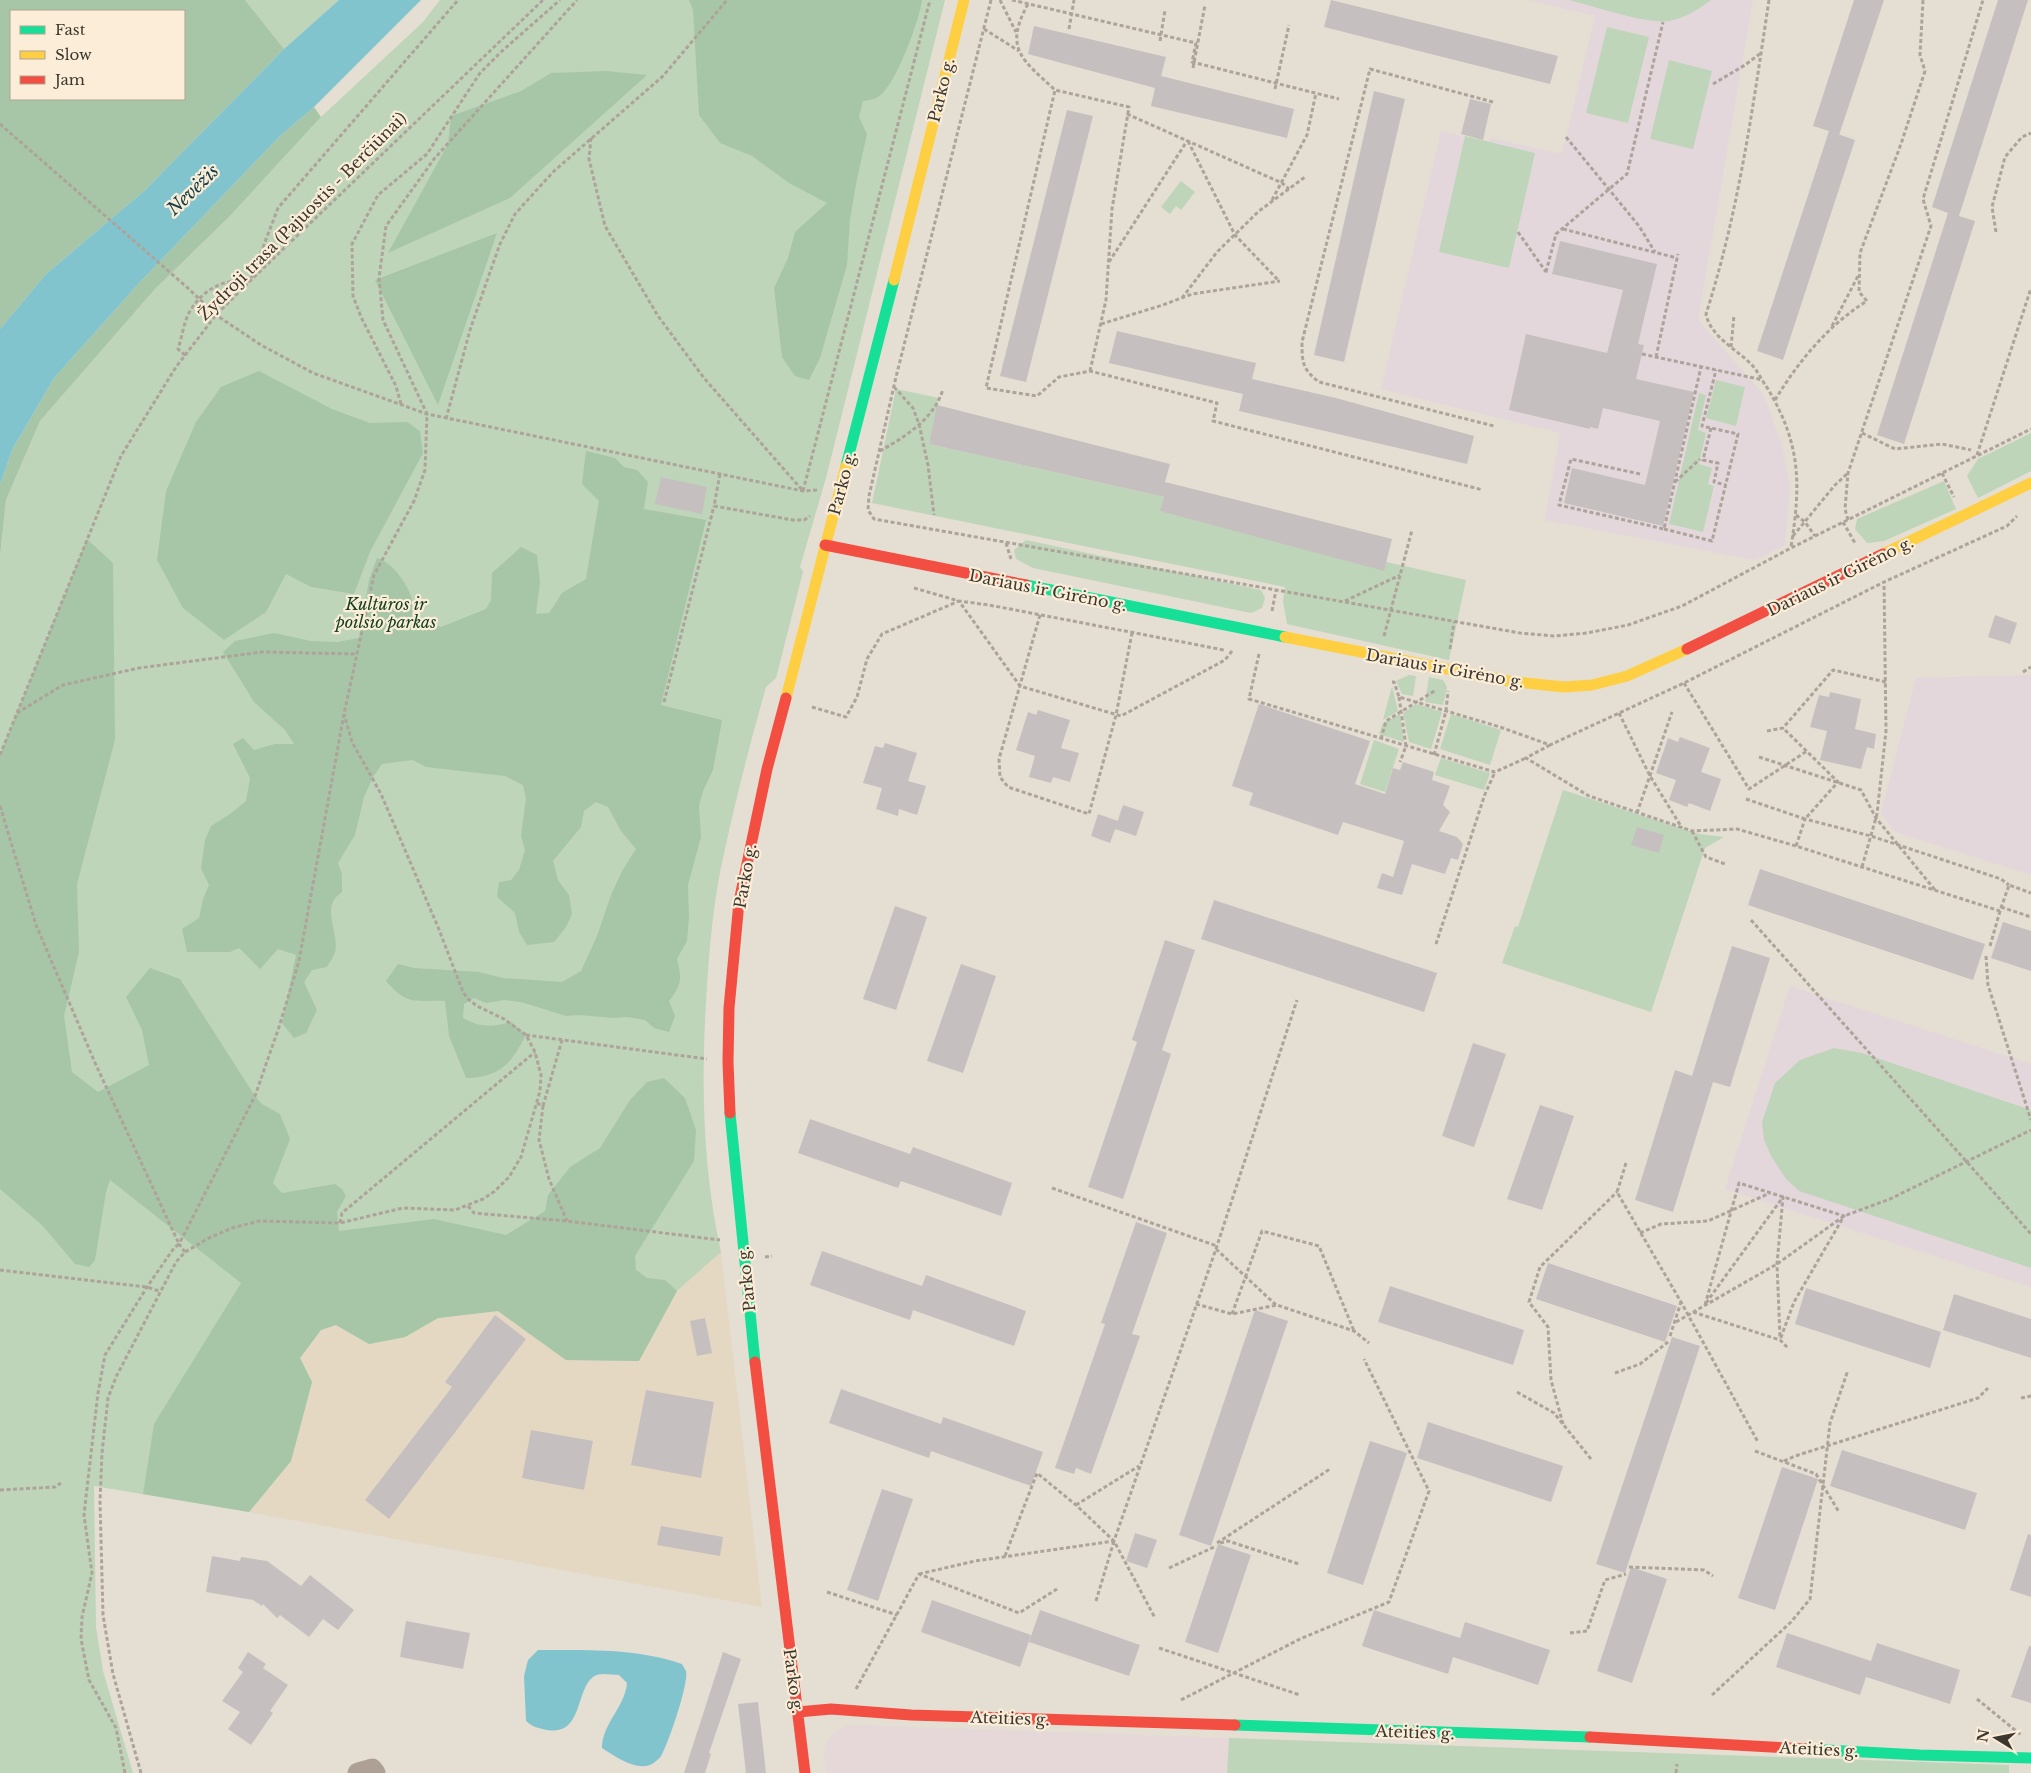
<svg xmlns="http://www.w3.org/2000/svg" width="2031" height="1773" font-family="'Libre Baskerville',serif">
	<style>
		.built { fill: #e4d8c3 }
		.industrial { fill: #e6d7d9 }
		.education { fill: #e3d7dc }
		.green { fill: #bed5ba }
		.forest { fill: #a7c6a7; fill-rule: evenodd }
		.water { fill: #82c4ce }
		.building { fill: #c5c0bf }
		.lines { fill: none; stroke-linecap: round; stroke-linejoin: round }
		.path { stroke: #aea39b; stroke-width: 3; stroke-dasharray: 4 2.5; stroke-linecap: butt }
		.street { stroke: #afa096; stroke-width: 21 }
		.fast { stroke: #16e098; stroke-width: 11 }
		.slow { stroke: #ffcf43; stroke-width: 11 }
		.jam { stroke: #f24e42; stroke-width: 11 }
		.labels { text-anchor: middle; stroke-width: 4.5; stroke-linejoin: round; paint-order: stroke }
		.street-label { font-size: 16px; fill: #3d382f; stroke: #fbedd7 }
		.park-label { font-size: 16px; font-style: italic; fill: #134121; stroke: #fbedd7 }
		.water-label { font-size: 18px; font-style: italic; fill: #134048; stroke: #fbedd7 }
	</style>
	<rect width="100%" height="100%" fill="#e5ded2"/>
	<path class="built" d="M721,1252L762,1607L249,1512L291,1461L312,1382L300,1358L321,1330L336,1325L369,1344L405,1336L438,1318L498,1311L566,1360L638,1361L677,1291Z"/>
	<path class="industrial" d="M847,1725L1229,1738L1227,1773H826L824,1757L828,1740L836,1731Z"/>
	<path class="education" d="M1528,0H1753L1698,320L1763,394L1782,445L1790,488L1785,545L1755,560L1545,520L1560,433L1381,389L1441,131L1488,144L1490,138L1562,154L1595,16Z
		M2031,675V875L1896,832L1881,813L1916,678Z
		M1790,986L2031,1064V1287L1725,1189Z"/>
	<path class="green" d="M245,0H339L284,49Z
		M440,0H945L826,478L800,567L803,572L776,678L766,687C751,740 737,794 725,849C713,899 709,951 706,1003C701,1086 703,1171 721,1252L677,1291L639,1361L566,1360L498,1311L438,1318L405,1337L369,1344L336,1325L321,1330L300,1358L312,1382L291,1461L249,1512L94,1486L96,1627L103,1671L133,1773H0V558L6,500L40,421L155,289L229,217L321,117L423,22Z
		M1569,0H1711C1699,9 1685,18 1670,21C1648,25 1594,6 1569,0Z
		M1607,27L1649,37L1628,123L1586,113Z
		M1669,60L1712,71L1693,149L1650,139Z
		M1465,136L1535,153L1509,268L1439,252Z
		M1181,181L1195,192L1181,210L1176,206L1170,214L1161,207Z
		M1716,380L1745,387L1736,426L1706,418Z
		M896,389L939,398L929,444L1164,497L1161,511L1466,580L1449,660L1287,624L1283,601L1285,587L872,503Z
		M1699,393L1706,395L1698,430L1706,433L1699,464L1712,468L1708,484L1714,486L1703,532L1669,524Z
		M2031,433V471L1978,498L1967,476L1978,459Z
		M1944,481L1956,509L1884,541L1867,543L1855,529L1857,519Z
		M1026,540L1261,590L1265,598L1262,608L1251,613L1033,568L1016,559L1014,550Z
		M1409,675L1416,676L1413,696L1402,694L1396,681Z
		M1429,677L1443,680L1447,687L1443,705L1425,702Z
		M1392,686L1398,711L1383,720Z
		M1416,704L1442,712L1431,749L1409,742L1403,713Z
		M1400,714L1404,742L1379,734L1383,723Z
		M1451,714L1501,730L1490,765L1440,749Z
		M1374,740L1399,749L1385,792L1360,784Z
		M1441,758L1490,773L1484,790L1435,775Z
		M1563,790L1699,834L1724,837L1705,848L1651,1012L1502,963L1515,926L1518,927Z
		M1834,1048L1862,1053L2031,1110V1268L1799,1191L1786,1179L1771,1156L1764,1140L1762,1122L1775,1083L1800,1060Z
		M1229,1738L2009,1765V1773H1227Z"/>
	<path class="forest" d="M0,0H245L284,49L144,191L46,274L0,329ZM11,11H184V99H11Z
		M689,0H922C920,19 895,88 878,97C874,100 868,100 863,101L859,117L867,134L857,179L850,219L847,265L820,358L809,380L795,376L782,357L774,288L788,258L795,232L827,203L789,183L752,156L720,143L699,115L693,10Z
		M606,71L647,75L510,198L388,253L448,144L451,116L521,91L551,73Z
		M314,107L321,117L229,217L155,289L40,421L6,500L0,557V485L12,450L54,378L140,282L280,136Z
		M497,233L438,405L375,280Z
		M259,371L332,409L370,423L407,422L420,431L423,453L370,552L354,594L311,587L286,574L266,612L224,640L183,608L157,560L166,491L196,422L221,387Z
		M586,451L615,458L624,467L637,470L648,482L644,509L706,520L661,705L722,720L713,770L703,791L699,806L701,837L688,885L689,917L687,941L677,959C682,978 682,985 669,1001L675,1016L669,1032L654,1028L645,1020L627,1017L613,1018L579,1015L566,1016L521,1002L504,1000L486,1003L474,998L464,1004L463,1018C481,1028 492,1027 511,1022L526,1035C511,1064 500,1077 466,1078L449,1036L445,1001C416,1000 407,1006 386,981L398,964L414,968L479,972L503,978L562,982L581,971L597,936L611,895L622,871L636,849L621,831L608,807L596,802L584,811L581,827L553,861L558,880L569,895L572,914L566,927L554,942L527,945L519,932L515,913L497,897L499,882L511,880L519,870L525,850L521,836L526,798L523,785L505,776L426,767L413,760L382,764L373,777L364,797L355,835L338,863L342,874V892C319,907 340,931 335,953C333,958 329,963 327,967L312,970L304,982L317,1010L306,1033L294,1038L282,1023L296,955L278,949L260,969L239,948L230,952H187L182,929L199,918L203,899L209,885L201,868L205,840L211,826L230,814L246,801L250,778L233,744L243,738L254,750L275,744H294L285,730L254,702L223,652L235,641L274,633L311,641L337,642L359,638L369,580L377,558C393,563 405,581 411,596C413,602 412,610 412,617L441,627L486,609L491,600L492,573L521,547L537,555L540,582L536,614L549,613L562,593L586,579L599,501L582,484Z
		M87,539L113,563L115,740L77,884L79,952L64,1016L72,1072L98,1092L149,1065L142,1030L126,997L150,968L180,979L255,1096L262,1104L280,1114L290,1139L273,1183L282,1193L335,1184L342,1189L346,1196L337,1212L339,1231L434,1219L506,1235L545,1211L548,1195L570,1167L600,1148L630,1100L647,1082L664,1078L685,1098L696,1130L694,1161L635,1256L636,1270L647,1278L665,1280L677,1291L639,1361L566,1360L498,1311L438,1318L405,1337L369,1344L336,1325L321,1330L300,1358L312,1382L291,1461L249,1512L143,1494L154,1424L241,1283L110,1180L106,1192L95,1260L89,1267L75,1264L42,1225L0,1189V755Z"/>
	<path class="water" d="M339,0H421L314,107L280,136L140,282L54,378L12,450L0,485V329L46,274L144,191L284,49Z
		M538,1650C585,1650 637,1648 682,1664C683,1666 685,1669 686,1671C689,1683 668,1745 661,1756C659,1759 654,1763 652,1764C637,1772 614,1756 602,1748C602,1724 625,1707 627,1683L619,1675C611,1675 600,1672 593,1677C575,1691 583,1736 547,1730C537,1728 533,1727 526,1721L524,1676L528,1660Z"/>
	<path class="building" d="M1331,0L1558,56L1550,84L1324,27Z
		M1854,0H1884L1839,135L1832,132L1855,140L1783,360L1757,351L1829,131L1813,126Z
		M1998,0H2028L1959,216L1975,221L1904,444L1877,435L1948,213L1932,207Z
		M1034,26L1166,57L1161,76L1294,109L1287,138L1151,106L1155,88L1028,54Z
		M1374,91L1405,99L1344,362L1314,355Z
		M1470,99L1491,104L1483,140L1461,134Z
		M1067,110L1093,116L1026,382L1000,376Z
		M1560,241L1657,264L1638,344L1644,345L1636,379L1694,392L1663,526L1564,503L1572,468L1645,485L1660,421L1603,408L1598,429L1590,427V429L1509,410L1526,334L1607,353L1623,290L1552,274Z
		M1117,331L1256,363L1252,379L1336,398L1474,436L1467,464L1239,411L1243,394L1109,363Z
		M937,405L1170,464L1165,482L1392,539L1384,571L1160,511L1164,497L929,444Z
		M661,477L707,487L702,514L655,504Z
		M1995,615L2017,623L2010,644L1988,637Z
		M1830,692L1861,699L1855,729L1876,734L1874,749L1867,747L1861,769L1820,760L1827,731L1810,727L1819,695L1829,697Z
		M1259,704L1370,741L1355,784L1385,794L1393,768L1400,770L1403,762L1434,772L1432,780L1450,786L1443,805L1450,812L1439,831L1457,837L1463,844L1458,860L1451,858L1445,874L1412,864L1402,895L1377,888L1382,873L1393,877L1404,841L1343,822L1338,835L1249,805L1253,793L1232,786Z
		M1038,710L1070,720L1061,748L1079,753L1070,782L1053,777L1051,783L1029,777L1035,756L1016,750L1028,712L1036,715Z
		M1680,737L1710,748L1701,772L1721,779L1710,811L1689,803L1687,807L1669,800L1676,780L1656,773L1668,738L1678,742Z
		M885,743L917,753L908,781L926,786L917,815L899,809L898,816L876,809L882,788L863,783L875,746L883,748Z
		M1123,805L1144,812L1136,836L1115,829Z
		M1098,814L1118,821L1110,843L1091,836Z
		M1637,827L1664,835L1659,853L1631,845Z
		M1760,869L1985,944L1973,980L1748,905Z
		M1214,900L1437,973L1424,1012L1201,939Z
		M895,906L927,917L896,1010L863,999Z
		M2003,922L2031,931V971L1991,958Z
		M1165,940L1195,950L1162,1050L1171,1054L1123,1199L1088,1187L1137,1042L1132,1040Z
		M1732,946L1770,958L1730,1087L1713,1082L1673,1212L1635,1200L1675,1070L1692,1076Z
		M961,964L996,976L963,1073L927,1061Z
		M1473,1043L1506,1054L1474,1147L1442,1136Z
		M1540,1105L1574,1116L1542,1210L1507,1199Z
		M810,1119L910,1154L913,1147L1012,1183L1001,1216L901,1181L898,1188L798,1153Z
		M1136,1222L1167,1233L1132,1334L1140,1336L1091,1474L1076,1468L1074,1474L1055,1468L1105,1324L1101,1323Z
		M822,1251L922,1286L926,1275L1026,1311L1014,1346L913,1310L910,1320L810,1285Z
		M1548,1263L1677,1306L1665,1342L1536,1299Z
		M1390,1286L1524,1330L1513,1365L1378,1322Z
		M1806,1288L1941,1332L1930,1368L1795,1324Z
		M1954,1294L2031,1319V1358L1943,1330Z
		M1255,1310L1288,1321L1211,1546L1179,1535Z
		M495,1315L526,1339L389,1519L365,1500L452,1387L445,1382Z
		M705,1318L712,1353L697,1356L690,1321Z
		M1672,1337L1700,1346L1625,1573L1596,1564Z
		M841,1389L941,1424L943,1417L1043,1452L1031,1486L931,1451L929,1458L829,1423Z
		M646,1390L714,1402L701,1478L631,1465Z
		M1428,1422L1563,1466L1551,1502L1417,1458Z
		M531,1430L593,1441L584,1490L522,1478Z
		M1370,1441L1407,1453L1363,1585L1327,1573Z
		M1842,1450L1977,1493L1965,1530L1830,1486Z
		M1782,1467L1818,1479L1775,1610L1738,1598Z
		M882,1489L913,1499L878,1601L847,1590Z
		M661,1526L723,1537L720,1556L657,1545Z
		M1135,1533L1157,1540L1147,1568L1126,1561Z
		M2028,1534L2031,1535V1597L2010,1590Z
		M1218,1544L1251,1555L1218,1653L1185,1642Z
		M212,1556L240,1561L241,1557L267,1561L301,1586L310,1575L354,1610L338,1630L323,1619L309,1637L280,1615L277,1618L263,1604L262,1606L253,1600L206,1592Z
		M1631,1567L1667,1579L1632,1683L1597,1671Z
		M932,1600L1031,1635L1020,1667L921,1632Z
		M1040,1610L1140,1645L1129,1676L1029,1642Z
		M1374,1610L1460,1638L1465,1622L1550,1650L1538,1685L1453,1657L1448,1674L1362,1646Z
		M406,1621L470,1633L463,1669L400,1657Z
		M1787,1633L1871,1661L1877,1643L1960,1670L1950,1704L1866,1677L1860,1695L1776,1667Z
		M2029,1646H2031V1703L2011,1697Z
		M248,1652L266,1664L263,1668L288,1685L270,1711L273,1713L251,1745L228,1729L240,1712L222,1701L243,1672L238,1668Z
		M723,1652L741,1659L709,1753L711,1754L705,1773H684Z
		M758,1702L766,1773H746L738,1704Z"/>
	<g class="lines">
		<path class="path" d="M991,0L896,377L869,496L868,510L874,519L1520,633L1554,636L1587,633L1628,625L1682,606L1791,548L2031,429
			M1000,0L1016,32
			M1012,0L1196,43L1192,62L1339,99
			M1769,0C1753,106 1739,211 1706,314C1710,336 1736,349 1751,364C1758,371 1762,381 1768,389C1801,445 1801,484 1791,547
			M1028,4C1003,49 1023,60 1055,90
			M984,29L1019,51
			M1069,29L1074,0
			M1160,41L1165,10
			M1193,68L1205,5
			M1713,84L1745,65L1761,53
			M1275,89L1289,25
			M1493,102L1370,69L1302,342C1302,362 1302,369 1319,382L1494,426
			M1127,114L1282,183L1289,189
			M0,124L189,289L216,315L261,345L313,373L427,414L803,491L818,490
			M1566,137L1639,226L1655,252
			M591,138L589,159L605,226L658,316L704,378L803,491
			M1188,141L1235,235L1279,281
			M1272,200L1307,135L1316,93
			M1563,229L1677,258
			M1518,232L1546,272
			M1996,232L1992,207L2005,157L2022,137L2031,133
			M1109,262L1187,141
			M1546,272L1556,234L1627,174L1663,22
			M1182,298L1217,252L1259,211L1305,177
			M1101,324L1163,305L1192,294L1280,281
			M1832,326L1858,276
			M1731,347L1734,315
			M1642,354L1763,380
			M185,355L178,349C182,337 184,321 190,311C203,289 225,278 250,281L278,208L458,0
			M1656,357L1678,254
			M1090,371L1106,300L1112,209L1129,107L1055,90L986,388L1037,396L1059,377L1090,371L1217,403L1213,421L1483,490
			M894,387L913,408L919,424L928,465L934,515
			M1775,400C1798,362 1828,325 1867,301L1859,292L1860,253L1901,144L1925,71L1920,55L1923,0
			M401,404L396,386L361,317L353,296L352,244L378,195L427,154L480,73L502,51L560,0
			M446,419L470,330L490,272L500,244L515,214L553,172L663,76L727,0
			M1711,428L1703,460L1718,463L1714,482L1726,485
			M1862,433L1895,449L1942,444L1971,450
			M880,451C905,437 935,418 943,389
			M1977,455L2031,288
			M1942,473L1954,497
			M720,474L714,506L793,520H804L810,516
			M1640,474L1571,459L1559,505L1664,529L1701,367
			M1675,482L1700,459
			M803,491L930,0
			M1796,515L1805,522L1815,536
			M1848,520L1845,509L1848,473L1931,226L1923,199L1983,0
			M1843,522L1855,543
			M1664,529L1712,541L1738,434L1702,426L1716,370
			M1793,536L1835,485L1848,473
			M1006,543L1011,559
			M914,588L959,601L989,605L1224,650
			M1345,601L1400,575
			M1272,611L1276,590
			M1040,615L999,759L1000,777L1008,787L1089,814L1116,715L1132,633
			M1384,636L1412,530
			M1450,649L1454,622
			M1259,654L1249,699L1495,772L1526,758
			M2023,672L2031,667
			M1392,682H1394L1399,697L1500,727L1550,745L1684,683L1884,582L2007,526L2017,516
			M1684,683L1749,789L1807,751
			M1399,697L1406,746L1400,762
			M664,702L714,506
			M812,707L846,717L857,697L867,659L882,634L959,601L1020,686L1121,716L1225,660L1232,651
			M17,713L63,685L139,668L262,652L357,654
			M1619,713L1650,776L1682,828
			M1767,731L1783,728L1833,670L1886,682
			M1381,739L1386,721L1436,690
			M1550,745L1526,758L1589,796L1692,831L1737,829L1796,846L2000,911L2009,885L2031,893
			M0,755L121,456L176,367L216,315L250,281L543,0
			M1434,755L1446,711L1448,691
			M1759,757L1861,790L1876,818L1935,890
			M1746,799L1805,819L1838,782L1783,728
			M0,806L36,925L96,1065L179,1244L174,1248L147,1287L105,1355L98,1393L86,1497L84,1515L92,1573L82,1617L81,1639L89,1680L116,1728L125,1773
			M1637,813L1672,712
			M1692,831L1706,857L1725,864
			M1796,846L1805,819L1871,836L2001,879L2009,885
			M1862,867L1877,814L1886,731L1884,582
			M2001,907L2031,917
			M1751,920L2031,1234
			M1436,944L1485,794L1495,772
			M1990,946L2000,911
			M1986,956L1988,985L2031,1120
			M526,1035L707,1059
			M537,1103L543,1106L539,1140L549,1179L567,1221
			M543,1106L562,1040
			M1626,1163L1617,1192L1681,1302L1758,1442
			M1052,1188L1217,1246
			M468,1206L474,1213L567,1221L720,1240
			M340,1223L342,1213L535,1052
			M1640,1233L1661,1224L1708,1221L1770,1193
			M1216,1249L1276,1305
			M185,1252L179,1244L255,1096L279,1027L299,961L344,714L374,575L414,501L425,470L427,414L383,320L379,278L386,226L434,159L577,0
			M765,1257L772,1256
			M0,1270L147,1287L159,1291
			M1706,1303L1783,1197L1777,1264L1780,1337
			M1196,1304L1232,1314L1277,1305L1354,1331L1369,1343
			M1705,1305L1739,1183L1844,1216L1794,1302L1780,1340
			M1693,1312L1780,1340L1789,1349
			M1232,1314L1262,1231L1319,1246L1354,1331
			M1676,1322L1777,1264L1844,1216L1890,1199L2031,1130
			M1670,1336L1681,1302
			M1615,1373L1640,1364L1668,1342
			M1517,1392L1554,1413L1591,1459
			M2021,1398L2031,1396
			M1563,1424L1551,1380L1548,1327L1529,1302L1540,1267L1617,1192
			M1755,1451L1816,1474L1839,1512
			M1784,1461L1795,1456L1978,1398L1988,1388
			M0,1490L55,1487L61,1483
			M1076,1505L1139,1466
			M1217,1543L1330,1469
			M1220,1543L1228,1541L1299,1564
			M1005,1556L1037,1473L1076,1505L1114,1541L1155,1618
			M1629,1567L1704,1570L1713,1576
			M1169,1568L1214,1547
			M919,1574L975,1561L1114,1541L1216,1249L1297,1000
			M827,1592L897,1615
			M1096,1601L1114,1541
			M1570,1633L1587,1631L1605,1580L1626,1574
			M1159,1648L1300,1695
			M856,1689L919,1574L1019,1613L1057,1589
			M1712,1695L1791,1622L1810,1599L1830,1423L1848,1370
			M1977,1699L2021,1735
			M1181,1700L1300,1639L1389,1602L1429,1491L1364,1359
			M141,1773L113,1674L103,1615L100,1501L102,1453L108,1398L116,1377L176,1262L185,1252L209,1238L232,1228L259,1221L340,1223L403,1208L455,1210L483,1199L495,1191L509,1177L521,1157L540,1091L541,1075L535,1052L526,1035L504,1019L477,1006L468,999L463,992L438,927L381,794L352,742L344,714
			M1676,1773L1677,1764"/>
		<path class="street" d="M358,1773L372,1769L375,1773"/>
		<path class="fast" d="M846,466L894,280
			M1026,585L1285,637
			M730,1113L755,1362
			M1235,1725L1590,1737
			M1807,1749L1920,1755L2031,1758"/>
		<path class="slow" d="M894,280L964,0
			M1883,554L2031,483
			M1285,637L1508,681L1564,687L1592,685L1627,676L1687,649
			M786,698L846,466"/>
		<path class="jam" d="M825,545L1026,585
			M1687,649L1883,554
			M730,1113L728,1062L729,1008L739,902L767,769L786,698
			M755,1362L805,1773
			M798,1712L831,1709L911,1715L1235,1725
			M1590,1737L1807,1749"/>
	</g>
	<g class="labels">
		<g class="street-label">
			<text transform="translate(941 90) rotate(-76)" y="6">Parko g.</text>
			<text transform="translate(302 216) rotate(-45)" y="6">Žydroji trasa (Pajuostis - Berčiūnai)</text>
			<text transform="translate(842 483) rotate(-75)" y="6">Parko g.</text>
			<text transform="translate(1840 576) rotate(-26)" y="6">Dariaus ir Girėno g.</text>
			<text transform="translate(1048 590) rotate(11)" y="6">Dariaus ir Girėno g.</text>
			<text transform="translate(1445 668) rotate(10)" y="6">Dariaus ir Girėno g.</text>
			<text transform="translate(745 876) rotate(-80)" y="6">Parko g.</text>
			<text transform="translate(746 1279) rotate(-96)" y="6">Parko g.</text>
			<text transform="translate(794 1681) rotate(82)" y="6">Parko g.</text>
			<text transform="translate(1010 1718) rotate(2)" y="6">Ateities g.</text>
			<text transform="translate(1415 1732) rotate(2)" y="6">Ateities g.</text>
			<text transform="translate(1819 1749) rotate(3)" y="6">Ateities g.</text>
		</g>
		<g class="park-label">
			<text x="386" y="610">Kultūros ir<tspan x="386" dy="18">poilsio parkas</tspan></text>
		</g>
		<g class="water-label">
			<text transform="translate(193 190) rotate(-44)" y="6">Nevėžis</text>
		</g>
	</g>
	<rect x="10" y="10" width="175" height="90" fill="#fbedd7" stroke="#afa594"/>
	<rect x="20" y="26" width="25" height="8" fill="#16e098" stroke="#afa594"/>
	<text x="55" y="35" font-size="15" fill="#3d382f">Fast</text>
	<rect x="20" y="51" width="25" height="8" fill="#ffcf43" stroke="#afa594"/>
	<text x="55" y="60" font-size="15" fill="#3d382f">Slow</text>
	<rect x="20" y="76" width="25" height="8" fill="#f24e42" stroke="#afa594"/>
	<text x="55" y="85" font-size="15" fill="#3d382f">Jam</text>
	<g transform="translate(1996 1738) rotate(280)" stroke="#fbedd7" stroke-width="4" paint-order="stroke">
	<path d="M0-4L9 19L0 12L-9 19Z" fill="#3d382f"/>
	<text y="-8" font-size="14" font-weight="bold" text-anchor="middle" fill="#3d382f">N</text>
	</g>
</svg>
